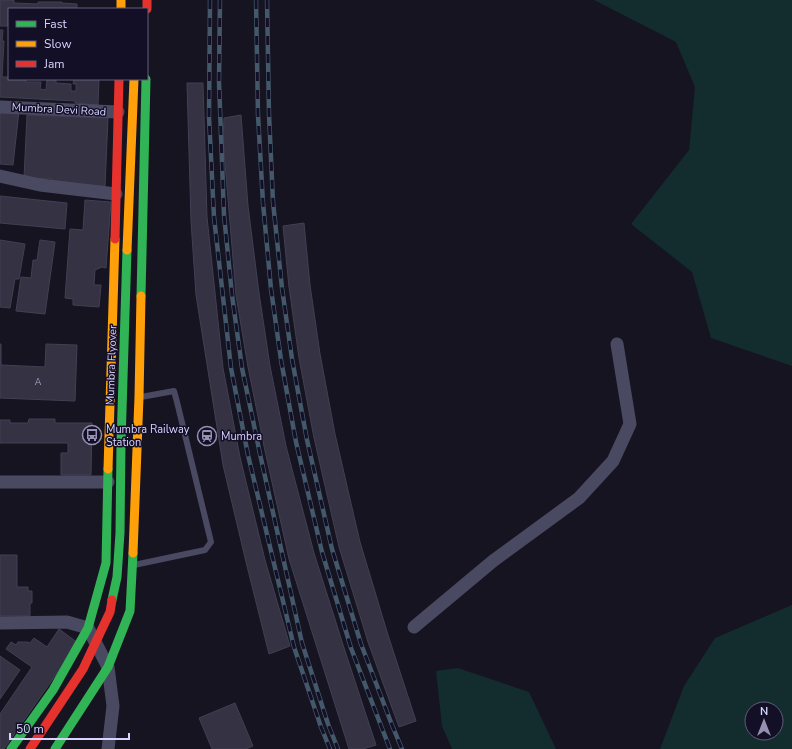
<svg xmlns="http://www.w3.org/2000/svg" width="792" height="749" font-family="'Nunito Sans',sans-serif">
	<style>
		.green { fill: #132c2d; fill-rule: evenodd }
		.building { fill: #343243; stroke: #433f54 }
		.lines { fill: none; stroke-linecap: round; stroke-linejoin: round }
		.lane { stroke: #4a4962; stroke-width: 6 }
		.street { stroke: #4a4962; stroke-width: 13 }
		.fast { stroke: #30b455; stroke-width: 9 }
		.slow { stroke: #ff9f0a; stroke-width: 9 }
		.jam { stroke: #e5322d; stroke-width: 9 }
		.rail-casing { stroke: #43596b; stroke-width: 4.5 }
		.rail { stroke: #130f26; stroke-width: 3; stroke-dasharray: 9; stroke-linecap: butt }
		.fast-bridge { stroke: #30b455; stroke-width: 9 }
		.slow-bridge { stroke: #ff9f0a; stroke-width: 9 }
		.jam-bridge { stroke: #e5322d; stroke-width: 9 }
		.labels { text-anchor: middle; stroke-width: 3; stroke-linejoin: round; paint-order: stroke }
		.number-label { font-size: 9px; fill: #b0acd0 }
		.street-label { font-size: 11px; fill: #d9d4ff; stroke: #130f26 }
		.poi-label { font-size: 11px; fill: #d9d4ff; stroke: #130f26; text-anchor: start }
	</style>
	<rect width="100%" height="100%" fill="#161421"/>
	<path class="green" d="M594,0H792V366L711,338L692,272L631,224L689,150L695,87L676,42Z
		M792,605V749H660L684,686L715,638ZM752,709H776V733H752Z
		M458,668L529,692L556,749H452L442,726L436,671Z"/>
	<path class="building" d="M0,0H14V3L38,4V2H62V3L77,4V9H78H9V26H0Z
		M0,30H3L2,41H4L2,77H9V79L26,80V82H41L40,89L46,90L47,79H56V83L71,84V91H76V84H73L74,79H99L98,105L75,103V101L0,97Z
		M187,83H203L207,217L223,368L240,457L265,560L290,646L269,654L247,566L223,465L196,295L191,221Z
		M0,109L19,111L13,165L0,164Z
		M27,115L108,118L105,186L51,183L52,179L24,178Z
		M241,115L248,206L259,293L270,366L286,446L314,553L345,651L376,745L363,749H349L289,559L265,451L248,367L236,295L223,139L224,118Z
		M0,196L67,203L65,229L0,223Z
		M85,200L111,202L106,268L102,267L95,270L94,285H101L99,307L73,305V299L65,298L70,229L83,230Z
		M304,223L310,285L320,354L335,434L360,542L388,635L416,721L399,727L368,642L339,547L314,438L299,358L289,287L283,226Z
		M0,240L25,244L19,279H15L10,308L0,307Z
		M40,240L55,242L45,314L16,311L21,277L31,278L33,260H37Z
		M0,344H1V365L45,367L46,344L77,345L75,401L0,398Z
		M29,419H55V423H92L91,475H61V453H68V443H0V420H10V423H28Z
		M0,555H17V587H28V591H32V603H30V616H0Z
		M59,629L78,643L4,749H0V714L32,667L6,649L11,642L16,645L18,642H27L30,643L34,638L47,647Z
		M0,656L20,670L0,699Z
		M235,703L253,746L246,749H212L199,718Z"/>
	<g class="lines">
		<path class="lane" d="M134,565L205,550L211,542L177,402L174,391L141,397"/>
		<path class="street" d="M0,107L118,112
			M0,176L40,185L116,194
			M0,482H108
			M0,623L67,622L88,628L108,667L113,706L108,749
			M414,627L493,561L579,498L613,461L630,424L617,344"/>
		<path class="fast" d="M141,296L146,79
			M11,749L53,690L88,628L106,563L108,469
			M55,749L108,667L130,611L133,553"/>
		<path class="slow" d="M121,0V9
			M108,469L115,239
			M133,553L139,397L141,296"/>
		<path class="jam" d="M147,0V9
			M115,239L119,79"/>
		<g class="rail-casing">
			<path id="rail" d="M210,0L209,117L214,217L231,368L248,455L294,647L321,727L330,749
				M220,0L219,82L224,215L232,295L242,368L260,454L302,643L328,724L338,749
				M256,0L258,115L263,203L271,289L281,360L296,442L322,552L351,648L390,749
				M267,0L269,114L273,202L282,288L292,359L307,440L332,549L361,644L392,725L402,749"/>
		</g>
		<use href="#rail" class="rail"/>
		<path class="fast-bridge" d="M112,600L117,577L120,533L121,443L127,250"/>
		<path class="slow-bridge" d="M127,250L134,79"/>
		<path class="jam-bridge" d="M30,749L83,669L110,612L112,600"/>
	</g>
	<defs>
		<g id="bus-ring" transform="scale(1)"><circle r="9.5" fill="#130f26" stroke="#9591b1" stroke-width="1.5"/><path d="M-5-6H5V4H4V6H2V4H-2V6H-4V4H-5ZM-3.5-4V0h7V-4ZM-3.5 1.2v1.5H-2V1.2ZM2 1.2v1.5H3.5V1.2Z" fill="#9591b1"/></g>
		<g id="station-ring" transform="scale(1)"><circle r="9.5" fill="#130f26" stroke="#9591b1" stroke-width="1.5"/><path d="M-3-6H3Q5-6 5-4V2Q5 4 3 4L4.5 6H3L1.5 4h-3L-3 6H-4.5L-3 4Q-5 4-5 2V-4Q-5-6-3-6ZM-3.5-4v3h7v-3ZM-3.5 1v1.5H-2V1ZM2 1v1.5H3.5V1Z" fill="#9591b1"/></g>
	</defs>
	<g fill-rule="evenodd">
		<use href="#bus-ring" x="92" y="435"/>
		<use href="#station-ring" x="207" y="436"/>
	</g>
	<g class="labels">
		<g class="number-label">
			<text x="38" y="385">A</text>
		</g>
		<g class="street-label">
			<text transform="translate(59 109) rotate(3)" y="4">Mumbra Devi Road</text>
			<text transform="translate(111 365) rotate(-88)" y="4">Mumbra Flyover</text>
		</g>
		<g class="poi-label">
			<text x="106" y="433">Mumbra Railway<tspan x="106" dy="13">Station</tspan></text>
			<text x="221" y="440">Mumbra</text>
		</g>
	</g>
	<rect x="8" y="8" width="140" height="72" fill="#130f26" stroke="#625e7d"/>
	<rect x="16" y="21" width="20" height="6" fill="#30b455" stroke="#625e7d"/>
	<text x="44" y="28" font-size="12" fill="#d9d4ff">Fast</text>
	<rect x="16" y="41" width="20" height="6" fill="#ff9f0a" stroke="#625e7d"/>
	<text x="44" y="48" font-size="12" fill="#d9d4ff">Slow</text>
	<rect x="16" y="61" width="20" height="6" fill="#e5322d" stroke="#625e7d"/>
	<text x="44" y="68" font-size="12" fill="#d9d4ff">Jam</text>
	<g transform="translate(764 721)"><circle r="19" fill="#130f26" stroke="#625e7d"/>
	<path d="M0-3L7 15L0 10L-7 15Z" fill="#9591b1"/>
	<text y="-6" font-size="11" font-weight="bold" text-anchor="middle" fill="#d9d4ff">N</text>
	</g>
	<path d="M10 733v6h119v-6" fill="none" stroke="#d9d4ff" stroke-width="2"/>
	<text x="16" y="733" font-size="12" fill="#d9d4ff" stroke="#130f26" stroke-width="3" paint-order="stroke">50 m</text>
</svg>
